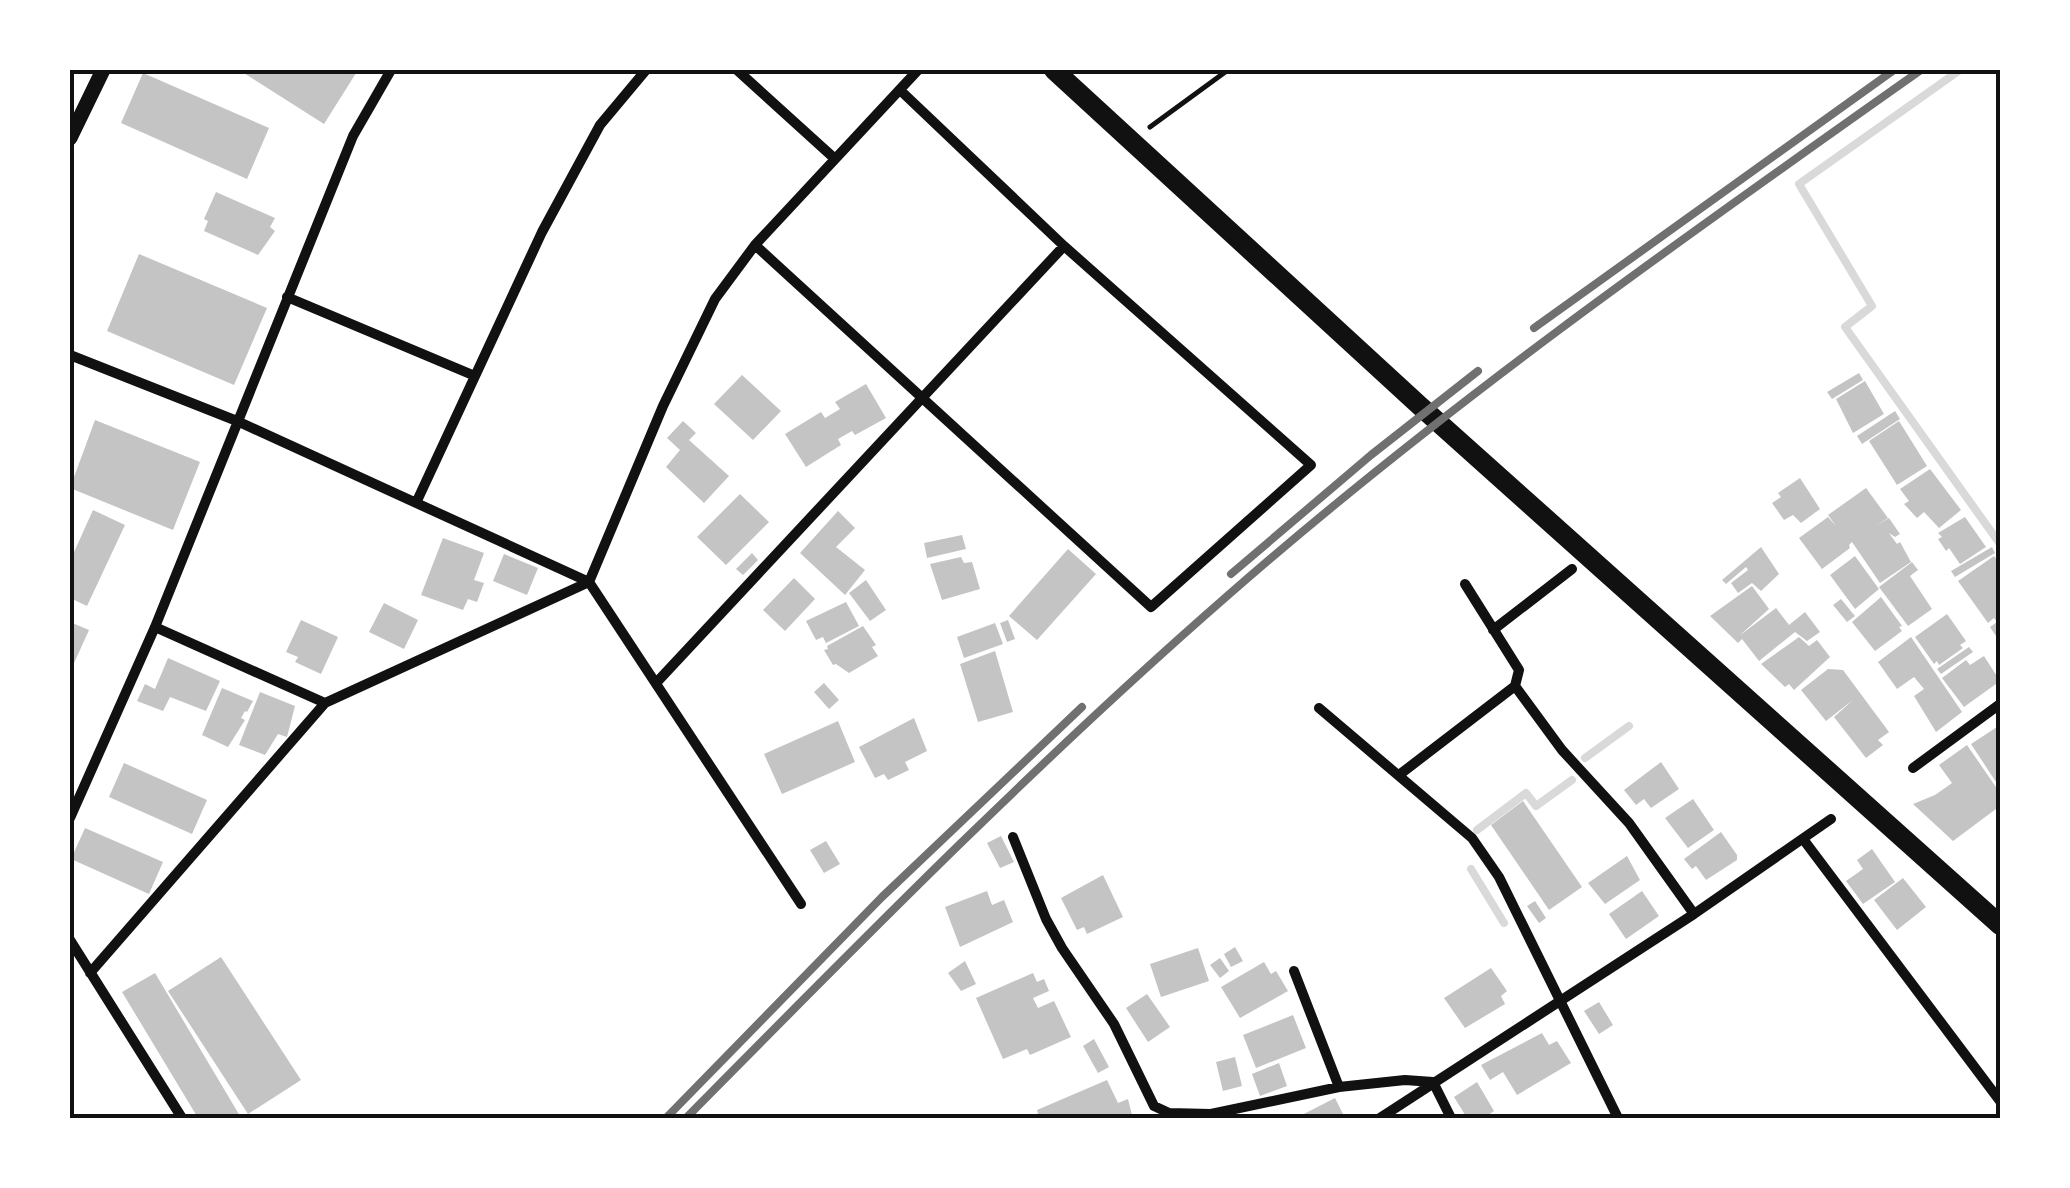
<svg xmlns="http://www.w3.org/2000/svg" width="2070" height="1188" font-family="'DejaVu Sans',sans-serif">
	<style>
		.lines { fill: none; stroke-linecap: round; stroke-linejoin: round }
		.stream { stroke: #d9d9d9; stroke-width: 8 }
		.building { fill: #c4c4c4 }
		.path { stroke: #111; stroke-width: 5 }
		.minor { stroke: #111; stroke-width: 10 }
		.tertiary { stroke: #111; stroke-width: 15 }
		.primary { stroke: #111; stroke-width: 20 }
		.rail { stroke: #707070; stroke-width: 8 }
		.neatline { fill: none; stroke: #111; stroke-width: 4 }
	</style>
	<rect width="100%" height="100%" fill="#fff"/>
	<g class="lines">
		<path class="stream" d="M1960,70L1799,184L1872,306L1845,327L2000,544
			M1585,758L1629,726
			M1477,830L1526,793L1536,806L1572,780
			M1471,869L1504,923"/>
	</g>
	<path class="building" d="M239,70H358L324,124Z
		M143,73L269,128L247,179L121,123Z
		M216,192L275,218L270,227L275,231L258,255L204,231L208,221L204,219Z
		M139,254L267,308L234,385L107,331Z
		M1859,373L1863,380L1832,399L1827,392Z
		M742,375L781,411L753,440L714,404Z
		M1865,381L1884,414L1853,433L1836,399Z
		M866,384L886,418L855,435L852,431L838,439L841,445L806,467L785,434L821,412L825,418L840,409L835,402Z
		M1895,411L1900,419L1862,444L1857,436Z
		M95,420L200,462L173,530L70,488Z
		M683,421L696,433L689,440L729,476L704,503L666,467L680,450L667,438Z
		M1899,421L1927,466L1897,485L1869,441Z
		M1930,469L1961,510L1939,528L1924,512L1917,518L1904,504L1909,501L1900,489Z
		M1800,478L1820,509L1801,523L1793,515L1784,520L1772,503L1781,497L1778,493Z
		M1866,488L1888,518L1876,526L1889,518L1900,534L1895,537L1889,533L1897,544L1900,542L1911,562L1880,583L1852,542L1849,545L1850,548L1822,569L1799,538L1828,517L1836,526L1828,515Z
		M740,494L769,522L726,565L697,537Z
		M93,510L125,525L87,606L70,598V561Z
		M838,511L855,528L836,547L865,570L845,595L800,553Z
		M1965,517L1986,547L1960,564L1949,548L1946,551L1938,539L1942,537L1938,533Z
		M962,535L966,549L927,558L924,543Z
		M443,538L484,553L474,580L484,583L477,602L468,599L463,610L421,595Z
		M1761,547L1779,574L1761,591L1752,583L1738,593L1731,583L1748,570L1746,567L1726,584L1722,580Z
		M1992,547L1995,553L1955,577L1951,571Z
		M1068,549L1096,574L1037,640L1009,616Z
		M752,553L758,560L743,575L736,569Z
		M504,554L538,568L527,595L493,581Z
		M1855,556L1879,589L1855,609L1830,575Z
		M1994,556L2000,564V642L1990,627L1997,622L1994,618L1988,623L1958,581Z
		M961,557L964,563L972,562L980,589L942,600L930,564Z
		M1912,562L1918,570L1910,576L1932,609L1908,626L1879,587Z
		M794,578L815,599L785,631L763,610Z
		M866,580L886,610L870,621L849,593Z
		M1752,586L1769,609L1739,636L1776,608L1789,625L1805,612L1820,632L1807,641L1795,632L1759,661L1742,639L1738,643L1710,616Z
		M1881,597L1902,626L1899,627L1902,631L1875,651L1852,622Z
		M1841,599L1855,616L1847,622L1833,605Z
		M846,602L859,626L826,643L823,637L816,640L806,621Z
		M384,603L418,620L404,649L369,632Z
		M1947,614L1966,641L1960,645L1963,648L1939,665L1937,661L1934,664L1915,637Z
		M301,620L338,637L321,674L295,662L298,657L286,652Z
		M1008,620L1015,639L1007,642L1000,623Z
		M70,622L89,630L70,672Z
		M995,623L1003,644L964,658L957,637Z
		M863,626L876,645L872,647L878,656L849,673L836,664L833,665L824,650L828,649L827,646Z
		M1799,637L1809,646L1817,640L1830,657L1794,690L1789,684L1785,687L1761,664Z
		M1911,637L1962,712L1936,732L1914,696L1924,689L1914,677L1897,689L1878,662Z
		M1969,647L1973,652L1941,674L1937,669Z
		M995,651L1013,712L978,722L960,664Z
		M1984,656L2000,681L1964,707L1942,678L1966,660L1970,665Z
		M168,658L220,681L206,711L170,697L163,711L137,701L145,684L155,689Z
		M1828,669L1843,670L1889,732L1878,740L1883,745L1866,758L1834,717L1853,700L1826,721L1801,690Z
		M824,683L839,700L829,709L814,692Z
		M222,688L253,701L247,712L245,711L241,718L245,720L228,747L202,735Z
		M260,692L295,706L287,737L278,734L265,755L239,745Z
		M914,718L927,751L905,762L909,770L888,780L884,774L875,778L859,747Z
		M838,721L855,762L782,794L764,754Z
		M2000,725V788L1971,744Z
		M1967,745L2000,793V806L1953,841L1913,804L1935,795L1952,783L1939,765Z
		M1661,762L1679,789L1651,808L1644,799L1636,805L1624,790Z
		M124,763L207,800L192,834L109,797Z
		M1693,799L1714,830L1688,848L1665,818Z
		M1523,801L1582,887L1549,910L1491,825Z
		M85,828L163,862L149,894L71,859Z
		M1721,832L1737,855V860L1706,880L1696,866L1692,869L1684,859Z
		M1001,836L1014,862L1000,868L987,843Z
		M826,841L840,864L824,873L810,850Z
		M1872,849L1895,882L1863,904L1846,881L1863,869L1857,860Z
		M1627,856L1640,880L1605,904L1588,883Z
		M1103,875L1123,917L1087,934L1084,927L1077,930L1061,898Z
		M1903,878L1926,907L1897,930L1874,900Z
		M987,891L992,905L1004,900L1013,922L960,947L945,907Z
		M1642,891L1659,916L1626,939L1609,914Z
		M1535,901L1546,918L1539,923L1527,906Z
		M1235,947L1243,961L1231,967L1224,954Z
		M1198,948L1209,981L1161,997L1150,964Z
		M221,957L301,1080L248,1114L168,991Z
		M1220,958L1229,971L1220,978L1210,965Z
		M965,961L976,984L961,991L948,973Z
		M1264,962L1271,974L1276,971L1288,991L1240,1018L1221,987Z
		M1491,968L1507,991L1501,996L1505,1004L1465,1028L1444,998Z
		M155,973L240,1116L237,1118H198L122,992Z
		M1033,973L1037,982L1044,979L1049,991L1033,998L1038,1008L1054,1001L1071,1037L1030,1055L1027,1049L1003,1059L976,998Z
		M1147,994L1170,1027L1148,1042L1126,1008Z
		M1599,1002L1613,1025L1599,1034L1584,1011Z
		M1293,1015L1306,1048L1256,1068L1243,1035Z
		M1542,1033L1549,1045L1557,1041L1571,1063L1517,1095L1503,1072L1490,1080L1481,1065Z
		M1094,1039L1109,1067L1098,1073L1083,1046Z
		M1235,1057L1242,1086L1223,1091L1216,1062Z
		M1279,1063L1287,1086L1260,1096L1252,1074Z
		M1107,1080L1118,1103L1128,1099L1132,1115L1137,1114V1118H1039L1037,1110Z
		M1477,1082L1494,1111L1484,1118H1467L1454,1097Z
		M1335,1098L1345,1118H1296Z"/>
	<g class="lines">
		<path class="path" d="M1150,127L1228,70"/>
		<path class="minor" d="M737,70L834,158
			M755,245L1151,607L1311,465L1064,246L901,91
			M287,297L475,376
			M70,355L237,421L589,582L801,904
			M416,503L542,232L600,125L646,70
			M1465,584L1519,670L1515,686L1562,750L1629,823L1694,914
			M155,627L325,703
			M1493,630L1572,569
			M657,682L1064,246
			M1319,708L1472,838L1499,877L1618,1118
			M1913,768L2000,704
			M1399,775L1515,686
			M70,818L155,627L353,136L391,70
			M1013,837L1046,919L1062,948L1114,1024L1154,1106L1169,1113L1211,1114L1339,1087L1405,1080L1433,1082
			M1803,839L2000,1101
			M70,940L182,1118
			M1294,971L1339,1087
			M90,973L325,703L589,582L663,406L715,299L755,245L918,70
			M1433,1082L1451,1118
			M1380,1118L1694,914L1831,819"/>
		<path class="tertiary" d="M70,138L103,70"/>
		<path class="primary" d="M1054,70L1420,406L2000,925"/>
		<path class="rail" d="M1534,328L1894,70
			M1231,574L1371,455L1478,371
			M666,1118L882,897L1082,707
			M686,1118C862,940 1037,762 1226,597C1445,405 1683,238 1921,70"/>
	</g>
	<rect width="2070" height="1188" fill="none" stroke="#ffffff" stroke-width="145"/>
	<rect x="72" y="72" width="1926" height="1044" class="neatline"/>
</svg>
